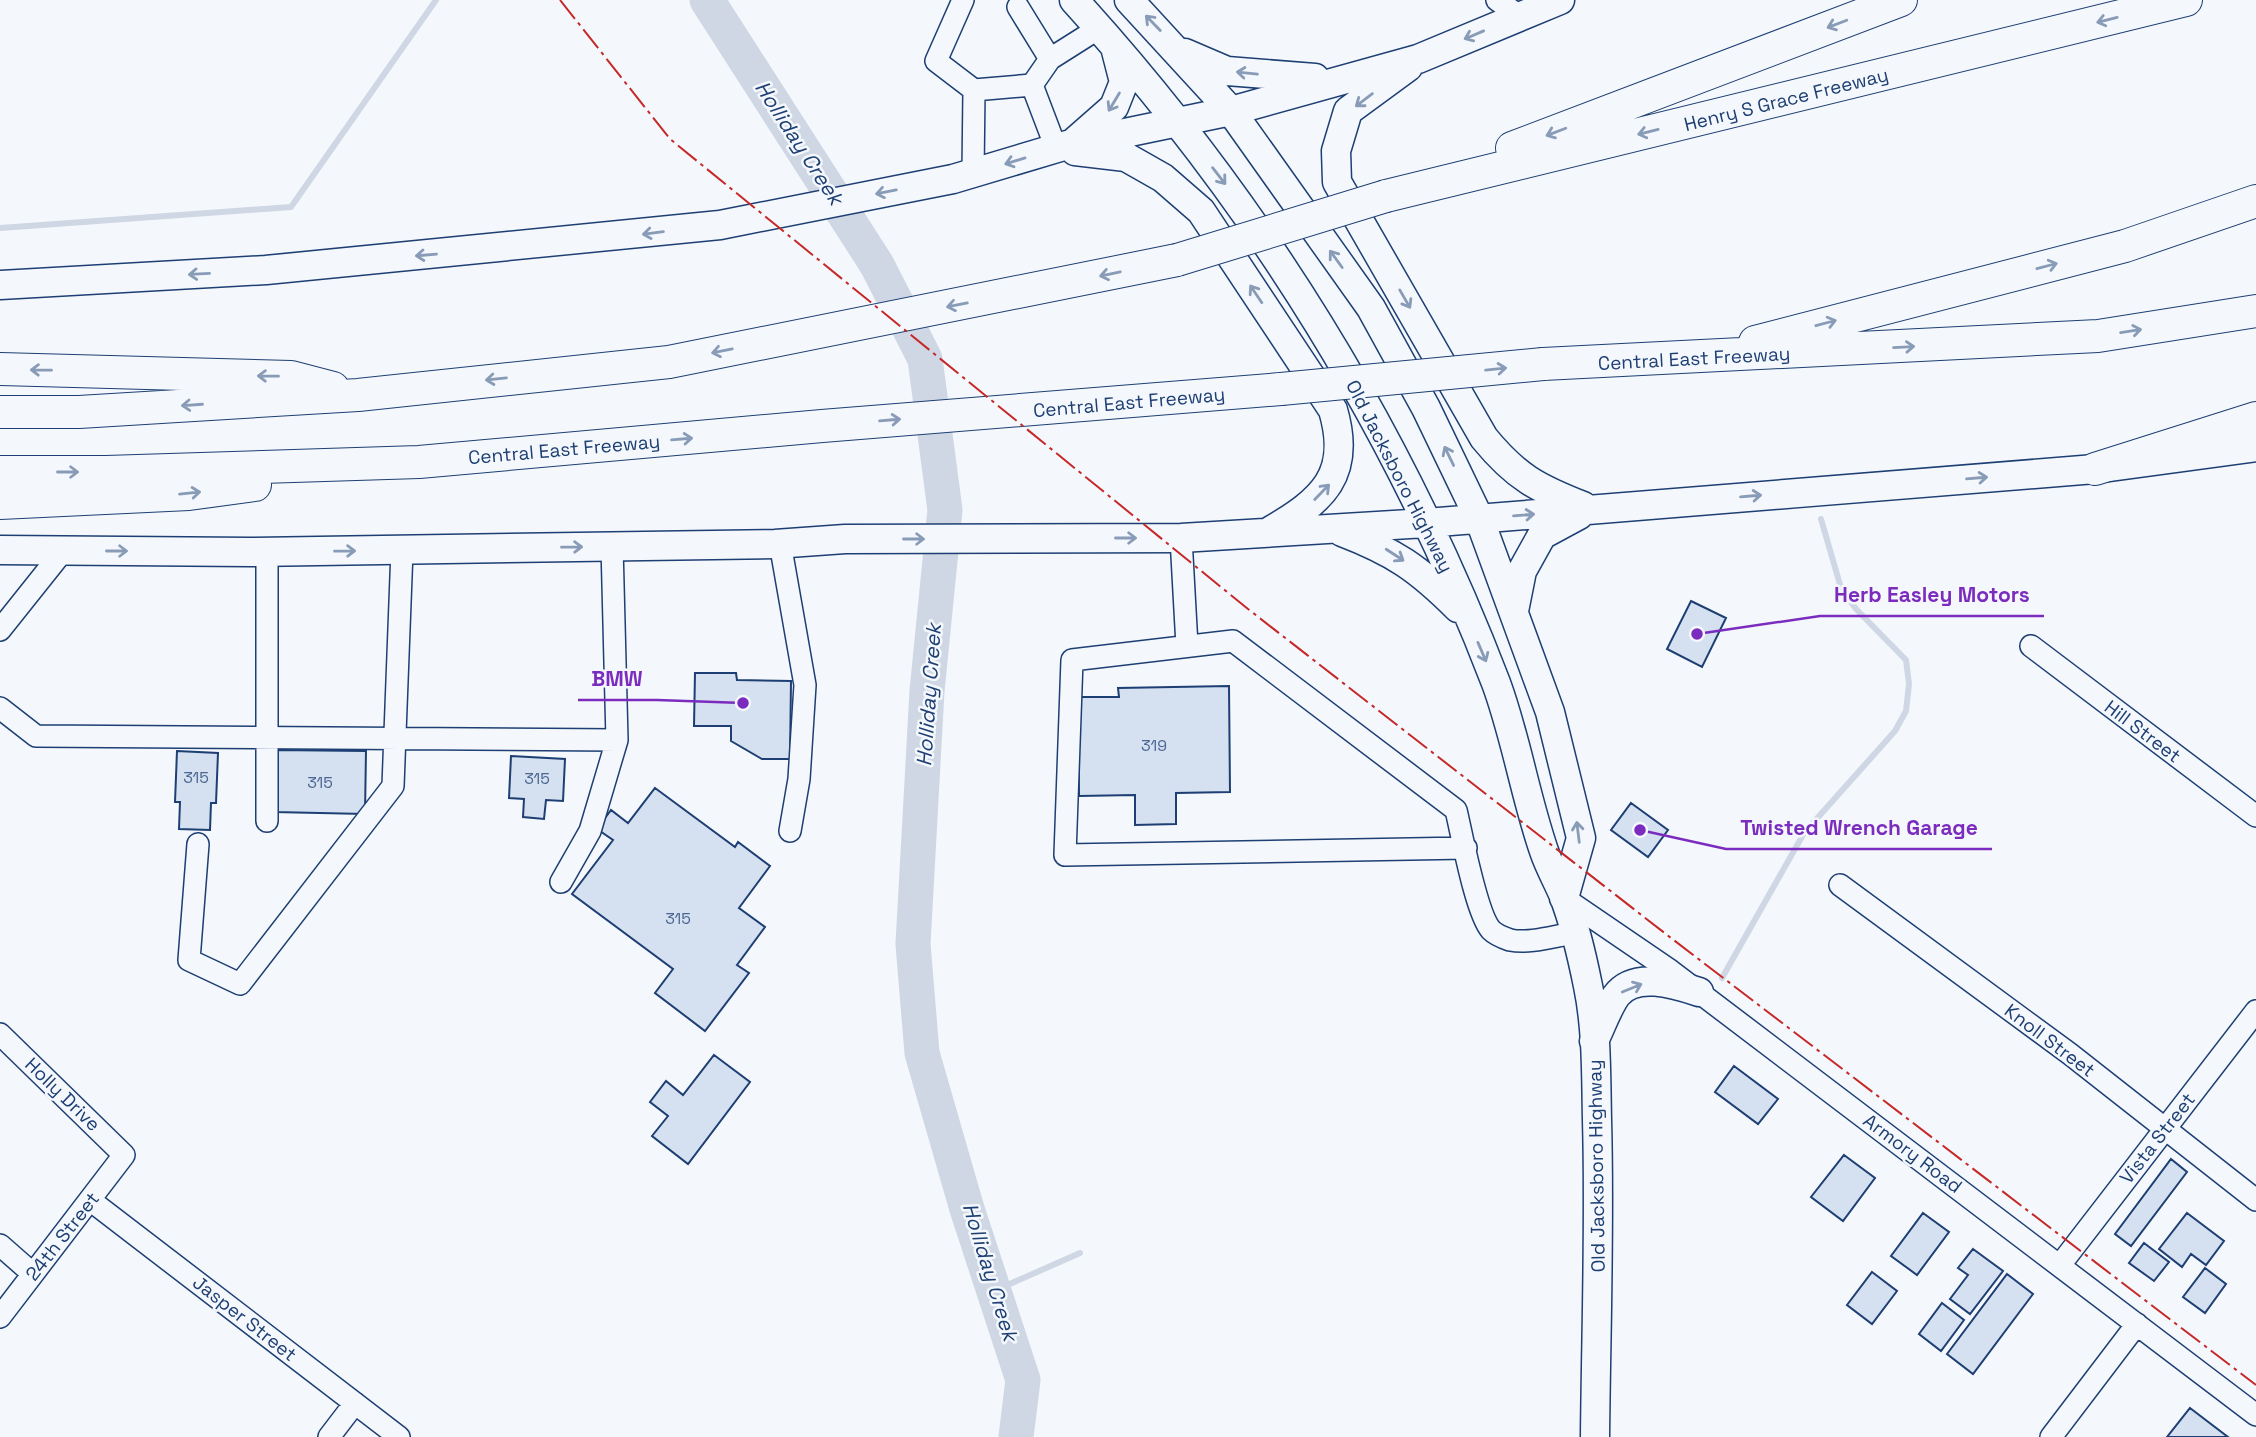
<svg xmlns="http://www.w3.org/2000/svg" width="2256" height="1437" font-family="'Space Grotesk',sans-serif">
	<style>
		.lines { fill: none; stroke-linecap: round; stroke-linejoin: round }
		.stream { stroke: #cfd7e4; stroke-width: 6 }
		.river { stroke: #cfd7e4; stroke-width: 35 }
		.building { fill: #d5e0f0; stroke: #1d3f73; stroke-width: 2 }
		.minor-casing { stroke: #1d3f73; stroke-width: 24 }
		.major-casing { stroke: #1d3f73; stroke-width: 31 }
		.highway-casing { stroke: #1d3f73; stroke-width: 34 }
		.minor { stroke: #f4f7fb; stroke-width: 21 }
		.major { stroke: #f4f7fb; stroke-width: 28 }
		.highway { stroke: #f4f7fb; stroke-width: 32 }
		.highway-bridge-casing { stroke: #1d3f73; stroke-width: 34; stroke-linecap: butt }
		.highway-bridge { stroke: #f4f7fb; stroke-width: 32 }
		.power { stroke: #c62828; stroke-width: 2; stroke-dasharray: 24 5 3.5 5; stroke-linecap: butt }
		.oneway { stroke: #889bb7 }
		.labels { text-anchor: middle; stroke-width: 5; stroke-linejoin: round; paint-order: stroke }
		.number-label { font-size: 16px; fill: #4b6792 }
		.street-label { font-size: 19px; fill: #1d3f73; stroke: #f4f7fb }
		.water-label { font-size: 21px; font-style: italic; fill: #1d3f73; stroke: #f4f7fb }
		.leader { fill: none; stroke: #7b2cbf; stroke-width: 2.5 }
		.callout-dot { fill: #7b2cbf; stroke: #f4f7fb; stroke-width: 2.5 }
		.callout-label { font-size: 21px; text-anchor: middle; font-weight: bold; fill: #7b2cbf; stroke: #f4f7fb; stroke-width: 5; stroke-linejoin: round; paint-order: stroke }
	</style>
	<rect width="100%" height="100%" fill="#f4f7fb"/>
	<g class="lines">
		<path class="stream" d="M0,228L291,207L436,0
			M1722,978L1804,833L1895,731L1906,711L1909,684L1906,660L1856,609L1841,588L1821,519
			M994,1291L1080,1253"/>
		<path class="river" d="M707,0L877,265L925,359L945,510L927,691L913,944L922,1053L967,1209L1023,1380L1016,1437"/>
	</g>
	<path class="building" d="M1691,601L1726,618L1702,667L1667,649Z
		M695,673H736L737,680L791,681L790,759H762L731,741V726H694Z
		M1229,686L1230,792L1176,793V824L1135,825V795L1079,796L1078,697H1119L1118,688Z
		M275,750L366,751L365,814L274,812Z
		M177,751L218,753L216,803H211L210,830L179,829L180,802H175Z
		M511,756L565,759L563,801L546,800L544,819L523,817L524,799L509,798Z
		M655,788L735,847L738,842L770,866L739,908L765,927L737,965L749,973L705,1031L655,993L673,969L572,894L613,840L597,829L611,810L628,823Z
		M1631,803L1668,830L1648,857L1611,830Z
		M714,1055L750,1082L688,1164L652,1136L668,1116L650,1102L666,1081L683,1095Z
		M1734,1066L1778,1099L1758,1124L1715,1092Z
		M1844,1155L1875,1178L1843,1221L1811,1197Z
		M2171,1159L2187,1172L2131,1246L2115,1234Z
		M1923,1213L1949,1232L1917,1275L1891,1256Z
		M2187,1213L2224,1241L2206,1265L2191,1254L2182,1267L2159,1249Z
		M2144,1243L2169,1262L2154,1281L2129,1263Z
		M1973,1249L2003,1271L1970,1314L1950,1299L1968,1275L1958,1268Z
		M2205,1268L2226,1284L2205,1313L2183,1297Z
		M1872,1272L1897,1291L1872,1324L1847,1305Z
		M2007,1274L2033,1294L1973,1374L1947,1354Z
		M1942,1303L1964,1320L1941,1351L1919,1334Z
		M2190,1408L2228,1437H2167Z"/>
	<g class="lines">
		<g class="minor-casing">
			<path id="minor" d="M963,0L936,61L974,90L973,173
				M1497,0L1518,15
				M1050,59L1099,28
				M1032,85L1056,148
				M974,90L1032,85L1050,59L1018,7
				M1181,538L1187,646
				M780,543L805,685L799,779L790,831
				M0,630L63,551
				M2031,646L2256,816
				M0,708L36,736L617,740
				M267,821V552
				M198,844L189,960L240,984L393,786L402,550
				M1466,848L1065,855L1072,660L1233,641L1456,810C1462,835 1476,913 1491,930C1495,934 1504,938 1510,940C1530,944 1554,936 1574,933
				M561,882L590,831L617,740L612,546
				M1840,885L2070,1054L2256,1200
				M1564,898L1671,971L2256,1415
				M0,1034L124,1155L0,1317
				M90,1200L399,1437
				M0,1245L33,1274
				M2060,1265L2256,1011
				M329,1437L355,1403
				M2051,1437L2137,1324"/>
		</g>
		<g class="major-casing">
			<path id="major" d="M1074,0C1256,200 1399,430 1496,683C1516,737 1525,796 1544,851C1549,866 1557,880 1563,894C1574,922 1582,956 1588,986C1597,1029 1596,1076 1597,1120C1600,1226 1596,1331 1595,1437
				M1129,0L1231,111L1371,308L1426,408L1479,518L1550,712L1581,838L1564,898
				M1185,53L1227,71L1315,78
				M1408,67L1348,111L1336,151L1337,182L1484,438C1516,477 1537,488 1583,506
				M1073,143L1114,107L1124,82L1116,51
				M1075,151L1126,157L1163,178L1201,211L1333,410C1352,475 1323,500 1270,531
				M0,285L266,270L720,225L953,179L1067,145L1231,111L1418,59L1560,0
				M1342,532C1394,552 1418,568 1458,608
				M0,550L250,552L775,544L845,539L1181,538L1426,523L2095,469L2256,447
				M1514,611L1522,571L1542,535L1579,515
				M1594,1041C1601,1027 1607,1009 1616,996C1634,971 1675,984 1699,992"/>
		</g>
		<g class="highway-casing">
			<path id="highway" d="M1512,148L1901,0
				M1386,196L2186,0
				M1755,342L2125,246L2256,201
				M1543,364L2098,336L2256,311
				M0,369L291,377L333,388
				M0,412H79L358,395L669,362L1177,260
				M2095,469L2256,418
				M0,472H106L419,462L822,426L1281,389
				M0,503L189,494L255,485"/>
		</g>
		<use href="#minor" class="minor"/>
		<use href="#major" class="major"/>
		<use href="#highway" class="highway"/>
		<g class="highway-bridge-casing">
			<path id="highway-bridge" d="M1177,260L1386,196
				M1281,389L1543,364"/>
		</g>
		<use href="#highway-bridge" class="highway-bridge"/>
		<path class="power" d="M560,0L670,139L1248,609L1671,938L2256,1385"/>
	</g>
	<defs><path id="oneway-shaft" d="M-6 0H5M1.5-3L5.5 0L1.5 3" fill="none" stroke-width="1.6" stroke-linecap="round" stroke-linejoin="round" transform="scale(1.75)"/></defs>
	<g class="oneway">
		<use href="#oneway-shaft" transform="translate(2107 20) rotate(166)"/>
		<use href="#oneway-shaft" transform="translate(1153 23) rotate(-134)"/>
		<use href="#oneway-shaft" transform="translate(1837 24) rotate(159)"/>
		<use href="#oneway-shaft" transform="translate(1474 35) rotate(157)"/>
		<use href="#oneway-shaft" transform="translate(1247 73) rotate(-174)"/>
		<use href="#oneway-shaft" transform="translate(1364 100) rotate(143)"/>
		<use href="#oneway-shaft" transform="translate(1114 102) rotate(121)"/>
		<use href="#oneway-shaft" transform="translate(1556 132) rotate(159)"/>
		<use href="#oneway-shaft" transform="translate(1648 132) rotate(166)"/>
		<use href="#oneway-shaft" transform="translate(1015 161) rotate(163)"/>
		<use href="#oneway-shaft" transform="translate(1219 176) rotate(52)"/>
		<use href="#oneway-shaft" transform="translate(886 192) rotate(169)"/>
		<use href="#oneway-shaft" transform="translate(653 233) rotate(173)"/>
		<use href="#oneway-shaft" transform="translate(426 255) rotate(175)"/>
		<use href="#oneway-shaft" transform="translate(1336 259) rotate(-126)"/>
		<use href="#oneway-shaft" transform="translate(2047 266) rotate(-15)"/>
		<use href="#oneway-shaft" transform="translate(199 274) rotate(177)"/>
		<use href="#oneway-shaft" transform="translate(1110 274) rotate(168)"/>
		<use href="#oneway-shaft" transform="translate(1256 294) rotate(-124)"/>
		<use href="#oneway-shaft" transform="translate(1405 299) rotate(60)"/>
		<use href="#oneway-shaft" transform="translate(957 305) rotate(169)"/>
		<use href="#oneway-shaft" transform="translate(1826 323) rotate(-15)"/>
		<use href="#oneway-shaft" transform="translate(2131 331) rotate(-9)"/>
		<use href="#oneway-shaft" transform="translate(1904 347) rotate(-3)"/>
		<use href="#oneway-shaft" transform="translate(722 351) rotate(169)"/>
		<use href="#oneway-shaft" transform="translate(1496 369) rotate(-6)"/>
		<use href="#oneway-shaft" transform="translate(41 370) rotate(-179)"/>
		<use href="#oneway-shaft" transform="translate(268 376) rotate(-179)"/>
		<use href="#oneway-shaft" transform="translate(496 379) rotate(174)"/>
		<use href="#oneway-shaft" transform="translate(192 405) rotate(176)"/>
		<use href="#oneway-shaft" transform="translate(890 420) rotate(-5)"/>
		<use href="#oneway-shaft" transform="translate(682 439) rotate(-5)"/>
		<use href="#oneway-shaft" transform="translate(1449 456) rotate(-116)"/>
		<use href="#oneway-shaft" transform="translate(68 472)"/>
		<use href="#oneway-shaft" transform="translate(1977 478) rotate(-5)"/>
		<use href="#oneway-shaft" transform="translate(1322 492) rotate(-46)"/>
		<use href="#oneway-shaft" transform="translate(190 493) rotate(-6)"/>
		<use href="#oneway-shaft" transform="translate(1751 496) rotate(-5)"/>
		<use href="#oneway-shaft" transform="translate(1524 515) rotate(-5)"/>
		<use href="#oneway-shaft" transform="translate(1126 538)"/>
		<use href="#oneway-shaft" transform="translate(914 539)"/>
		<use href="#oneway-shaft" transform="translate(572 547) rotate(-1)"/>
		<use href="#oneway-shaft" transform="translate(117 551)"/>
		<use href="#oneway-shaft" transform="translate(345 551) rotate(-1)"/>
		<use href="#oneway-shaft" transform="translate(1395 555) rotate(33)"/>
		<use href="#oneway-shaft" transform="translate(1482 652) rotate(67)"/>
		<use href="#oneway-shaft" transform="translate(1578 832) rotate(-97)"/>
		<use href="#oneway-shaft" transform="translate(1632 988) rotate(-22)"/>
	</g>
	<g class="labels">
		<g class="number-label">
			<text x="1154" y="751">319</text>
			<text x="196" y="783">315</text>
			<text x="537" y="784">315</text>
			<text x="320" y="788">315</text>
			<text x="678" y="924">315</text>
		</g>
		<g class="street-label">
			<text transform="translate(1786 99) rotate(-14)" y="7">Henry S Grace Freeway</text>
			<text transform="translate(1694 358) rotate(-3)" y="7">Central East Freeway</text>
			<text transform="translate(1129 402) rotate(-5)" y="7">Central East Freeway</text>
			<text transform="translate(564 449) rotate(-5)" y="7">Central East Freeway</text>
			<text transform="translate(1400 476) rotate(63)" y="7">Old Jacksboro Highway</text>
			<text transform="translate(2143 731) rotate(37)" y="7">Hill Street</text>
			<text transform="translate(2050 1040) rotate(37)" y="7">Knoll Street</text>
			<text transform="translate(63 1094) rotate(44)" y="7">Holly Drive</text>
			<text transform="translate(2157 1138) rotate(-52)" y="7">Vista Street</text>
			<text transform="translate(1913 1153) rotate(37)" y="7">Armory Road</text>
			<text transform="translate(1596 1166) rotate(-91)" y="7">Old Jacksboro Highway</text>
			<text transform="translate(62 1236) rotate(-52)" y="7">24th Street</text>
			<text transform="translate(245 1318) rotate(38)" y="7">Jasper Street</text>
		</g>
		<g class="water-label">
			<text transform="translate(799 143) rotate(57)" y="7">Holliday Creek</text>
			<text transform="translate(929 695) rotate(-86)" y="7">Holliday Creek</text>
			<text transform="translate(990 1272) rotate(73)" y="7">Holliday Creek</text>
		</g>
	</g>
	<path class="leader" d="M1697 634L1820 616H2044M743 703L657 700H578M1640 830L1726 849H1992"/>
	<g class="callout-dot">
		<circle cx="1697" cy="634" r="7"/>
		<circle cx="743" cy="703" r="7"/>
		<circle cx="1640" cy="830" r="7"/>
	</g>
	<g class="callout-label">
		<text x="1932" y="602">Herb Easley Motors</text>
		<text x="617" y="686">BMW</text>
		<text x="1859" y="835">Twisted Wrench Garage</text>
	</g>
</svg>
